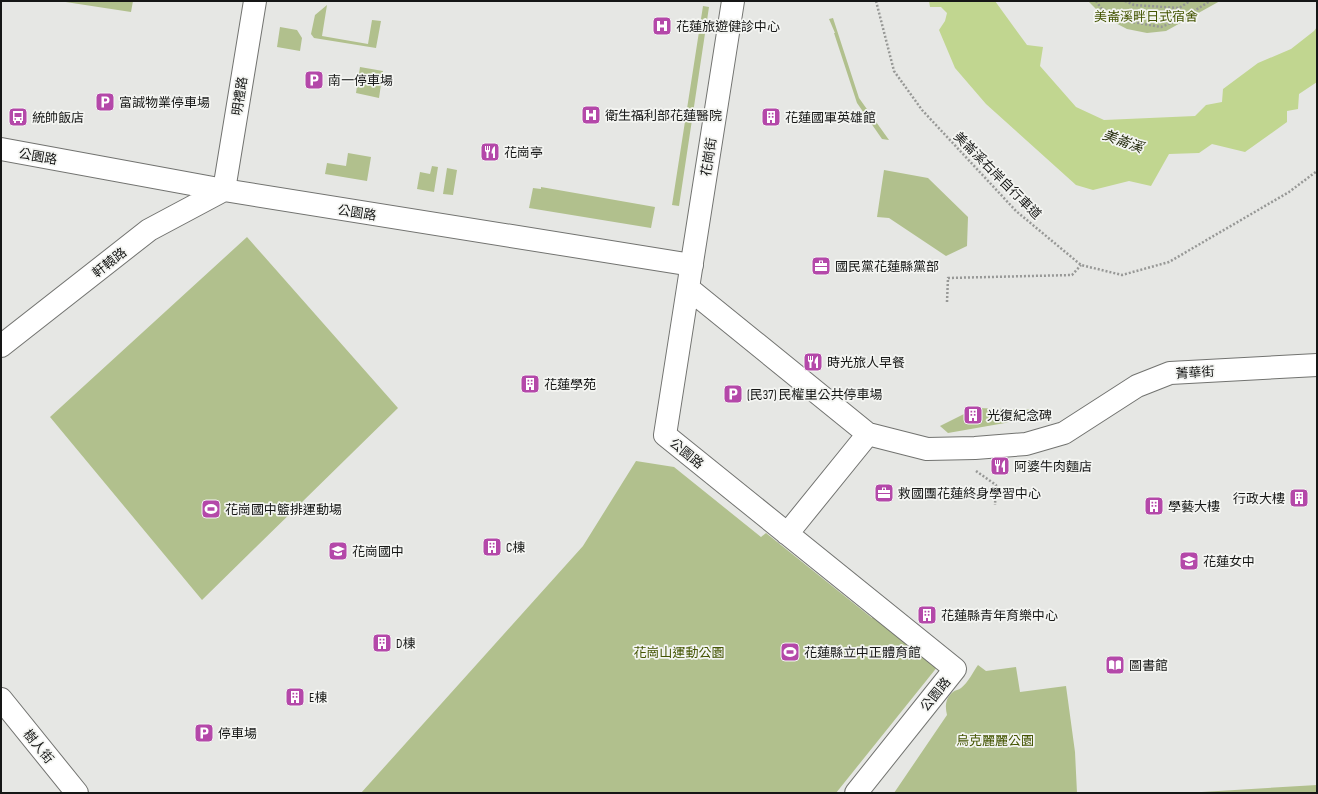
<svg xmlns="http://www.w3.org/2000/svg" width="1318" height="794" font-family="'Sofia Sans Condensed','Noto Sans TC',sans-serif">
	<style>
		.green { fill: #b1c08d }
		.water { fill: #c1d690 }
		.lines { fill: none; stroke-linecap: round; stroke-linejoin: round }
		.minor-casing { stroke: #727370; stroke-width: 24 }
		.path { stroke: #979896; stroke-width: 2.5; stroke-dasharray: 2 2; stroke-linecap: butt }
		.minor { stroke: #fff; stroke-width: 22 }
		.labels { text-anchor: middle; stroke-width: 3.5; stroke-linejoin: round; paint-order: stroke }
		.park-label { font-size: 13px; fill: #445503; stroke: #f4f5f2 }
		.poi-label { font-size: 13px; fill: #161716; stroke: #f4f5f2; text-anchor: start }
		.street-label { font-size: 13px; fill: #161716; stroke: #f4f5f2 }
		.water-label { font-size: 14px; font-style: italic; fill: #272e10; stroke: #f4f5f2 }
	</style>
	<rect width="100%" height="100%" fill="#e6e7e4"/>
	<path class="green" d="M59,1H133L131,12Z
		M1088,1H1220L1166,31L1147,33L1127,29L1104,17Z
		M327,5L322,36L368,44L372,20L381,21L376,48L314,38L311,34L315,15Z
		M703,6L709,7L679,206L672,205Z
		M833,18L859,98L889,140L882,139L857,103L834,33H835L829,19Z
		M280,27L297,30L302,38L300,51L277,47Z
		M360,67L383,71L379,98L356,93Z
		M348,153L371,157L367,181L325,174L327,163L346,166Z
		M432,166L438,167L434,192L417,189L420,172L430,174Z
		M447,168L457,170L453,195L443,194Z
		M884,170L928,178L968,217L967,246L946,256L889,218L877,217Z
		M541,187L655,207L651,228L529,208L533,188L541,189Z
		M247,237L398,408L202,600L50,417Z
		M976,408L1043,410L1005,423L948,433L940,426Z
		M636,461L674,467L761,537L766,533L872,618L875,615L938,666L836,793H361L583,546Z
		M978,665L986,671L1016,667L1020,692L1066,686L1075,752L1077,793H894L947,715C945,707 945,698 953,692C955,690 959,690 961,688C968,683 973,672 978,665Z
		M1317,785V793H1185Z"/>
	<path class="water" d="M929,1H995L1027,45L1043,47L1040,66L1076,107L1104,120L1195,116L1206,105L1222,102L1223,89L1258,63L1291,49L1314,31L1317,27V82L1299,94L1298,109L1287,111V122L1245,152L1212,144L1199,153L1169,154L1151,186L1129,181L1093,190L1076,185L986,104L955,68L939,30L945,21L947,13L941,7H930Z"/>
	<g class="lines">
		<g class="minor-casing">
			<path id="minor" d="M733,1L688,288L868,434L927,449L975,448L1026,444L1064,433L1137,386L1170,373L1317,365
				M1,149L224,190L692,265
				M224,190L255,1
				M688,288L665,435L955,669L856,793
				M1,346L149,230L224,190
				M787,534L868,434
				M1,699L77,793"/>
		</g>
		<path class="path" d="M876,1L894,71L922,110L1016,211L1081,265L1122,275L1169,262L1289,192L1317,171
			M1096,1L1101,8L1127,21L1161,27L1183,18L1210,1
			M1125,1L1134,5L1179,8L1190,1
			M947,302L948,278L1072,275L1081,265
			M976,471L996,485L995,505"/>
		<use href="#minor" class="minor"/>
	</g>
	<defs>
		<g id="hospital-square" transform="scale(1)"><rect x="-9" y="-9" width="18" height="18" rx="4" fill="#b448a9" stroke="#f4f5f2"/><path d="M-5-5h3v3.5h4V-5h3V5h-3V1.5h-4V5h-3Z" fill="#fff"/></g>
		<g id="parking-square" transform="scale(1)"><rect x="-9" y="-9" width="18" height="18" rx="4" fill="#b448a9" stroke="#f4f5f2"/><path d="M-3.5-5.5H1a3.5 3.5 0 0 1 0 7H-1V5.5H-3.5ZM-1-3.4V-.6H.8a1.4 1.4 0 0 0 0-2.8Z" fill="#fff"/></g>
		<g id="bus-square" transform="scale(1)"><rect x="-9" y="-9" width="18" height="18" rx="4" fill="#b448a9" stroke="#f4f5f2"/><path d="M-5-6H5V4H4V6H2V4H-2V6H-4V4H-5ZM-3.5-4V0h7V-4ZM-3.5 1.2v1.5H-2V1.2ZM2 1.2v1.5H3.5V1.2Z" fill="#fff"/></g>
		<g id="building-square" transform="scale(1)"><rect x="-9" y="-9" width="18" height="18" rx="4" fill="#b448a9" stroke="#f4f5f2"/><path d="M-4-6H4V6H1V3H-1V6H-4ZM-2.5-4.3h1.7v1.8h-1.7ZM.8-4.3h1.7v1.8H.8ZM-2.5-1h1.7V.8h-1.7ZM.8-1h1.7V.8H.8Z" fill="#fff"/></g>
		<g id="restaurant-square" transform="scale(1)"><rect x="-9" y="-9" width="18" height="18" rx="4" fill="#b448a9" stroke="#f4f5f2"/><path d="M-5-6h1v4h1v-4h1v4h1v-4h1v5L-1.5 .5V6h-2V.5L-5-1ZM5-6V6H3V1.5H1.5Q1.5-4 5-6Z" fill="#fff"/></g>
		<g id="office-square" transform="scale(1)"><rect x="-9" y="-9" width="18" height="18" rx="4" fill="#b448a9" stroke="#f4f5f2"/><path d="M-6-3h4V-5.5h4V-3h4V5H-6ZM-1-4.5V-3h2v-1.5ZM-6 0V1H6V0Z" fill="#fff"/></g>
		<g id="stadium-square" transform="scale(1)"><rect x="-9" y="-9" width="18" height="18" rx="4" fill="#b448a9" stroke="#f4f5f2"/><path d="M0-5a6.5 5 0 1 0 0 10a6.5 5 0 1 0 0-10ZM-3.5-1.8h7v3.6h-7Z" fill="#fff"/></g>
		<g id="school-square" transform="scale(1)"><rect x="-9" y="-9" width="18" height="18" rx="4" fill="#b448a9" stroke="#f4f5f2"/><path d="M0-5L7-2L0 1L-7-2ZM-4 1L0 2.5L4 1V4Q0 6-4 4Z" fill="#fff"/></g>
		<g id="library-square" transform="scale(1)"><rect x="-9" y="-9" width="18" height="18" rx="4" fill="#b448a9" stroke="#f4f5f2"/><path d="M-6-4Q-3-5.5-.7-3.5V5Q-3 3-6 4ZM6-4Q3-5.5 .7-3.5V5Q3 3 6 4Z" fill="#fff"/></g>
	</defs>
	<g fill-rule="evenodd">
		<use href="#hospital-square" x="662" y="26"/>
		<use href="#parking-square" x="314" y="80"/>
		<use href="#parking-square" x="105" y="102"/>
		<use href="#hospital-square" x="591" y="115"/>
		<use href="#bus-square" x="18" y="117"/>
		<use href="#building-square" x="771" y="117"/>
		<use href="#restaurant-square" x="490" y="152"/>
		<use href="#office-square" x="821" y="266"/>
		<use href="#restaurant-square" x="813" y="362"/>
		<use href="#building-square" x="530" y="384"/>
		<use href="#parking-square" x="733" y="394"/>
		<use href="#building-square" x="973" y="415"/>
		<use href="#restaurant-square" x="1000" y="466"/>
		<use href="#office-square" x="884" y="493"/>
		<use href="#building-square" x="1299" y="498"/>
		<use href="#building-square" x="1154" y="506"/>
		<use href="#stadium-square" x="211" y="509"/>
		<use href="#building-square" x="492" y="547"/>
		<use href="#school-square" x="338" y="551"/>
		<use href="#school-square" x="1189" y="561"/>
		<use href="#building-square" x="927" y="615"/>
		<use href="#building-square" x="382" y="643"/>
		<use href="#stadium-square" x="790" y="652"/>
		<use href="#library-square" x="1115" y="665"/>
		<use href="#building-square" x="295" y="697"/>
		<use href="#parking-square" x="204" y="733"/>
	</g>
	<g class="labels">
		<g class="park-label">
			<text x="1146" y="21">美崙溪畔日式宿舍</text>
			<text x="679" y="657">花崗山運動公園</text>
			<text x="995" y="745">烏克麗麗公園</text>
		</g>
		<g class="poi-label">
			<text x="676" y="31">花蓮旅遊健診中心</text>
			<text x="328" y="85">南一停車場</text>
			<text x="119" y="107">富誠物業停車場</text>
			<text x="605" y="120">衛生福利部花蓮醫院</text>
			<text x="32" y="122">統帥飯店</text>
			<text x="785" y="122">花蓮國軍英雄館</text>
			<text x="504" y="157">花崗亭</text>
			<text x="835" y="271">國民黨花蓮縣黨部</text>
			<text x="827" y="367">時光旅人早餐</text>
			<text x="544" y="389">花蓮學苑</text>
			<text x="747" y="399">(民37) 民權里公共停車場</text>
			<text x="987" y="420">光復紀念碑</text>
			<text x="1014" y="471">阿婆牛肉麵店</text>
			<text x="898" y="498">救國團花蓮終身學習中心</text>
			<text x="1285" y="503" text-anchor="end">行政大樓</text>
			<text x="1168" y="511">學藝大樓</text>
			<text x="225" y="514">花崗國中籃排運動場</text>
			<text x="506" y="552">C棟</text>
			<text x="352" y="556">花崗國中</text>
			<text x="1203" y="566">花蓮女中</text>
			<text x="941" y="620">花蓮縣青年育樂中心</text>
			<text x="396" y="648">D棟</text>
			<text x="804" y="657">花蓮縣立中正體育館</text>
			<text x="1129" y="670">圖書館</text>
			<text x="309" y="702">E棟</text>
			<text x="218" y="738">停車場</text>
		</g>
		<g class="street-label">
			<text transform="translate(239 96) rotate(-81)" y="5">明禮路</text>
			<text transform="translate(38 156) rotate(10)" y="5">公園路</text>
			<text transform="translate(708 157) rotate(-81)" y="5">花崗街</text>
			<text transform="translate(998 175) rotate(45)" y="5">美崙溪右岸自行車道</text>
			<text transform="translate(357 212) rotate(9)" y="5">公園路</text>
			<text transform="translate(109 262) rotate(-38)" y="5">軒轅路</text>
			<text transform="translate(1195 372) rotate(-4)" y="5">菁華街</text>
			<text transform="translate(687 453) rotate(39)" y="5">公園路</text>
			<text transform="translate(935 694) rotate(-51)" y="5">公園路</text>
			<text transform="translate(39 746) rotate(51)" y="5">樹人街</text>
		</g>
		<g class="water-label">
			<text transform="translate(1123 141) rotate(20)" y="5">美崙溪</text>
		</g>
	</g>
	<rect width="1318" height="794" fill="none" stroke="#161716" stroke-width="4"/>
</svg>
